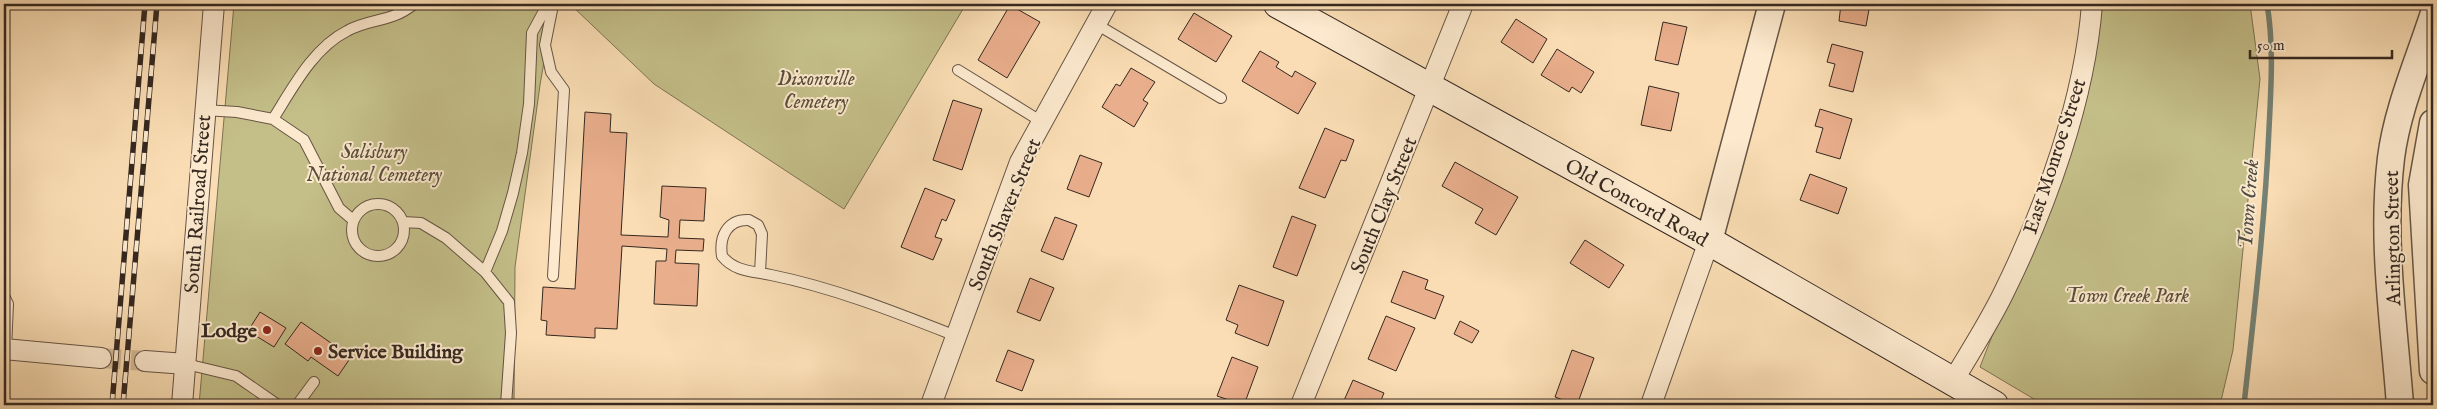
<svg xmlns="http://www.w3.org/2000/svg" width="2437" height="409" font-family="'IM FELL English',serif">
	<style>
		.green { fill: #c4bf89; stroke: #7c7454 }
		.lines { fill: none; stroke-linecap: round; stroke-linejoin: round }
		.stream { stroke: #748174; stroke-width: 5.5 }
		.building { fill: #e9ae8c; stroke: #352820 }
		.minor-tunnel { stroke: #d3b996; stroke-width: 20; stroke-dasharray: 20 10; stroke-linecap: butt }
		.service-casing { stroke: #665545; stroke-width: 12 }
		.minor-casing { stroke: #665545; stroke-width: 22 }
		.tertiary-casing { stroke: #665545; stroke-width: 29 }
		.secondary-casing { stroke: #352820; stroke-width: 30 }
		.service { stroke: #fce9ce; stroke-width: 10 }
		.minor { stroke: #fce9ce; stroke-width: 20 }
		.tertiary { stroke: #fce9ce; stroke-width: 26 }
		.secondary { stroke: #fce9ce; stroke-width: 28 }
		.rail-casing { stroke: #352820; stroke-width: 5.5 }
		.rail { stroke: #fce9ce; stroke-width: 4; stroke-dasharray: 11; stroke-linecap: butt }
		.poi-dot { fill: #8f2418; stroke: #fce9ce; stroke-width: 2 }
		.labels { text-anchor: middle; stroke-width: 4; stroke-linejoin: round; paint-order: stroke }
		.park-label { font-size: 20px; font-style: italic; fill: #594e3a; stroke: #fce9ce }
		.street-label { font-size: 20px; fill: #352820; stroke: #fce9ce }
		.poi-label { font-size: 20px; font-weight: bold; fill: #352820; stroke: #fce9ce; text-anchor: end }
		.water-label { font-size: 21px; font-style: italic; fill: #4f4d43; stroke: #fce9ce }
	</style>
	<rect width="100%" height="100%" fill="#faddb4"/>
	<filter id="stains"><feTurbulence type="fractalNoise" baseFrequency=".004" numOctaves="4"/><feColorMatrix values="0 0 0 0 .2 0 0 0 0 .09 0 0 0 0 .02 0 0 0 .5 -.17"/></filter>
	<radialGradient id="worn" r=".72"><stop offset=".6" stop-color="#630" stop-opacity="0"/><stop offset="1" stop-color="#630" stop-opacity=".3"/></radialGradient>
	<path class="green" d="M234,4H554L540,85L515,267L514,405H199Z
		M570,4H966L844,209L654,84Z
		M2092,4H2250L2260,79L2233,350L2220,405H2044L1980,367L2041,210Z"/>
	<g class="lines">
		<path class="stream" d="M2244,405C2254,313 2265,222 2269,129C2271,88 2274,45 2267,4"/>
	</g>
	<path class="building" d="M1841,4H1870L1866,26L1839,21Z
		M1010,5L1040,22L1007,78L978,60Z
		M1194,13L1232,36L1216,62L1178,39Z
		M1516,19L1547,39L1533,63L1501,42Z
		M1663,22L1687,27L1678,65L1655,60Z
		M1832,44L1863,52L1853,92L1829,86L1835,64L1827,62Z
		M1557,49L1594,72L1581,93L1572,87L1569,92L1541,75Z
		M1260,51L1279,62L1276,67L1292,77L1295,71L1316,83L1298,114L1242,81Z
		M1131,68L1155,82L1143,100L1148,103L1134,127L1102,107L1116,84L1120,86Z
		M1649,86L1679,93L1671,131L1641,125Z
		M953,100L982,109L962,170L933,160Z
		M1820,109L1852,119L1840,159L1816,152L1823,128L1815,126Z
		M585,112L611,114L610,132L627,133L621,235L668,237L669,220L660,217L662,186L706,188L704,221L680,220L679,238L704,239L703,251L676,250L675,263L699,264L697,306L654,304L656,261H666L667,249L622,246L617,329L595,328V338L546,335L547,321L541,320L543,287L575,289Z
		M1325,128L1354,140L1346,161L1341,160L1325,198L1299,188Z
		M1080,155L1102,163L1089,197L1067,189Z
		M1455,162L1518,197L1496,235L1475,223L1483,209L1442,186Z
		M1810,174L1847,188L1838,214L1800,200Z
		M925,188L955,200L946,221L942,219L935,237L942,239L933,260L901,247Z
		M1292,216L1316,225L1297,276L1273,267Z
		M1055,217L1077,225L1063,260L1041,251Z
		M1585,240L1624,265L1609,288L1570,263Z
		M1403,271L1428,280L1425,289L1444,296L1435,319L1391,302Z
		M1030,278L1054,288L1040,321L1017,312Z
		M1239,285L1284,301L1268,346L1235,333L1238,325L1226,320Z
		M260,312L286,328L274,347L248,331Z
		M1386,316L1415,328L1396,371L1368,359Z
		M1460,321L1479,331L1472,343L1454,334Z
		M301,322L351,357L338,376L311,357L308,361L285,344Z
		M1008,350L1034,360L1022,391L996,381Z
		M1572,350L1594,358L1577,405L1555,397Z
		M1232,357L1258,367L1244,405L1217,396Z
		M1353,380L1384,393L1379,405H1342Z"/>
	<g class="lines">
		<path class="minor-tunnel" d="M101,358L145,361"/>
		<g class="service-casing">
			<path id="service" d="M1096,24L1221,98
				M958,70L1042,122
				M204,110L237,112L273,119L304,140L339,208L353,220
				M273,119C292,89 313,48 347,31C370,18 391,23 414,4
				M352 230a26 26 0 1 1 52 0a26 26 0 1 1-52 0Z
				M403,222L421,223L446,238L485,272L509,302L511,333L506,405
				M485,272L502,231L513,193L522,153L529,104L532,33L545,9L552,10L545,45L551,72L564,90L553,276
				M760,273L762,234L758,225L749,220C727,219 719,237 722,256C735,272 753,271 771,275C835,288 895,312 956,336
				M4,296L8,304L6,349
				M186,364L236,376L278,405
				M297,405L314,382"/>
		</g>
		<g class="minor-casing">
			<path id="minor" d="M4,349L101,358
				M145,361L186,364
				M1953,381C1970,352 1989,323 2004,292C2046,207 2085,99 2092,4
				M182,405L214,4
				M931,405L1020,162L1107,4
				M1301,405L1463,4
				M1651,405L1709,241"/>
		</g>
		<g class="tertiary-casing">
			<path id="tertiary" d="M2433,123L2422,185L2433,371
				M1709,241L1772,4
				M2400,405C2394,324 2381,240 2391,158C2397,110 2418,62 2433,16"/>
		</g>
		<g class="secondary-casing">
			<path id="secondary" d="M1278,4L1709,241L1994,405"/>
		</g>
		<use href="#service" class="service"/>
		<use href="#minor" class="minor"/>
		<use href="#tertiary" class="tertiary"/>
		<use href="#secondary" class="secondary"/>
		<g class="rail-casing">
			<path id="rail" d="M112,405L145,4
				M123,405L157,4"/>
		</g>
		<use href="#rail" class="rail"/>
	</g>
	<g class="poi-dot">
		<circle cx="267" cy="330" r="5"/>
		<circle cx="318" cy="351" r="5"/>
	</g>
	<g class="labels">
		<g class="park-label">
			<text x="816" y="85">Dixonville<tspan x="816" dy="23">Cemetery</tspan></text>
			<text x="374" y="158">Salisbury<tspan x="374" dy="23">National Cemetery</tspan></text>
			<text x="2127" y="302">Town Creek Park</text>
		</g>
		<g class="street-label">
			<text transform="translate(2054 156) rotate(-72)" y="7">East Monroe Street</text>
			<text transform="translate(1637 202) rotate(29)" y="7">Old Concord Road</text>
			<text transform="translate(197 204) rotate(-86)" y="7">South Railroad Street</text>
			<text transform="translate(1383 205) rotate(-68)" y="7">South Clay Street</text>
			<text transform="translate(1004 214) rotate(-68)" y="7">South Shaver Street</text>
			<text transform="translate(2392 238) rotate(-91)" y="7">Arlington Street</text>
		</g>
		<g class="poi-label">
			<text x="257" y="337">Lodge</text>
			<text x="328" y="358" text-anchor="start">Service Building</text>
		</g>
		<g class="water-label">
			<text transform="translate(2248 204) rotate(-86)" y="7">Town Creek</text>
		</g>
	</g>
	<rect width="2437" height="409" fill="none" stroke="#faddb4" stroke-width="20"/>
	<rect x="5" y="5" width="2427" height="399" fill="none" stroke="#352820" stroke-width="2.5"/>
	<rect x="10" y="10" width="2417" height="389" fill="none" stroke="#352820"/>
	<path d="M2250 50v8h142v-8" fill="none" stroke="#352820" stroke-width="2.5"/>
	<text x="2257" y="50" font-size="15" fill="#352820" stroke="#fce9ce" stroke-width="4" paint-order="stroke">50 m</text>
	<rect width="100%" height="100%" filter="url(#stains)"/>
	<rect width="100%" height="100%" fill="url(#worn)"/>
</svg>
